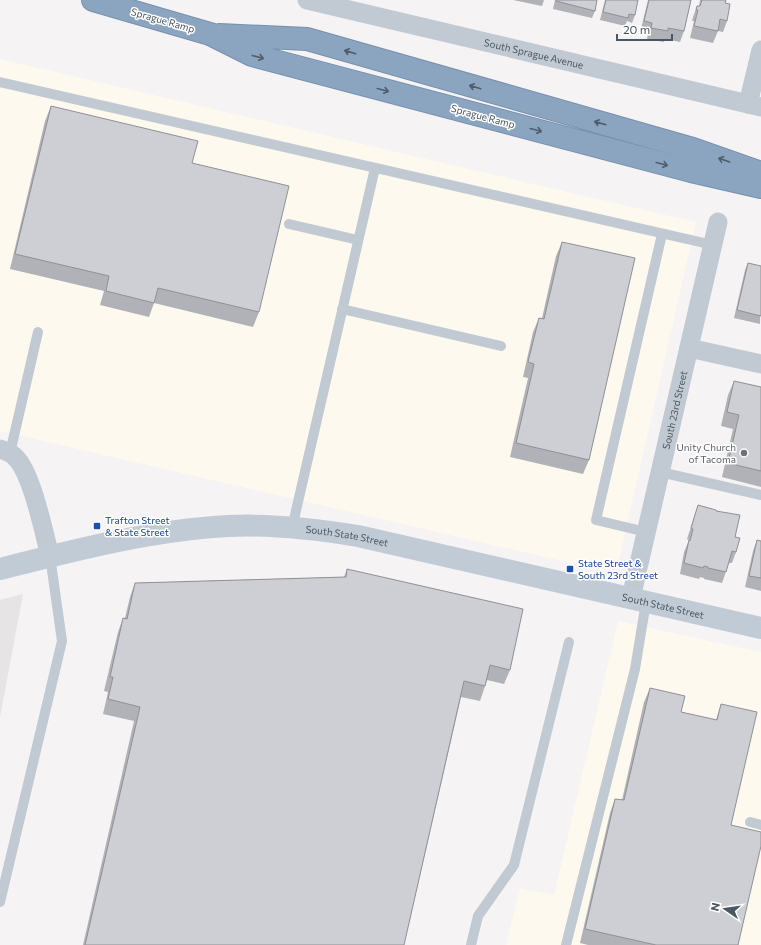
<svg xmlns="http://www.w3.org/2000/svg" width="761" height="945" font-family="Commissioner,sans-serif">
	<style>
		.commercial { fill: #fdf9ef }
		.education { fill: #e6e4e5 }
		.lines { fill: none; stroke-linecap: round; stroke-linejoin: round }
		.highway-casing { stroke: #7690ad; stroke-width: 24 }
		.lane { stroke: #c1cad2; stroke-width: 10 }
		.street { stroke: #c1cad2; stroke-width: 19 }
		.secondary { stroke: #c1cbd6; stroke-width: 22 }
		.highway { stroke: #8ba5c1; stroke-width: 22 }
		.wall { fill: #b0b2b7 }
		.building { fill: #cdcfd5; stroke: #909195 }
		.oneway { stroke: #505e6b }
		.worship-dot { fill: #6b7280; stroke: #fff; stroke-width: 1.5 }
		.transit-dot { fill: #1a4fb4; stroke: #fff; stroke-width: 1.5 }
		.labels { text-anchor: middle; stroke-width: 3; stroke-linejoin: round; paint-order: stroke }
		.street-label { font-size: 10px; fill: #4a5661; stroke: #fff }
		.worship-label { font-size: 10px; fill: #5b616d; stroke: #fff; text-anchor: end }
		.transit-label { font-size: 10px; fill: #164399; stroke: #fff; text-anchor: start }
	</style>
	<rect width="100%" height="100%" fill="#f5f3f3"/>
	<path class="commercial" d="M0,59L696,222L619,560L610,572L0,431Z
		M618,621L761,652V945H506L520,888L554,895Z"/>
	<path class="education" d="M23,594L0,717V600Z"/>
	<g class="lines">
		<g class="highway-casing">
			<path id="highway" d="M93,0L210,34L252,55L691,171L761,187
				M219,35L307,39L693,149L761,173"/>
		</g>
		<path class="lane" d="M0,82L713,245
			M289,224L358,240
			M342,309L501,346
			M10,453L38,332
			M660,472L761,495
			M292,528L375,168
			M646,532L596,520L662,234
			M750,822L761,825
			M0,902L62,641L50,556
			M471,945L478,916L514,865L569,642
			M566,945L635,669L646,602"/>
		<g class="street">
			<path id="s1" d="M307,0L761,107"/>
			<path d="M748,104L761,50"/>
			<path d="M689,348L761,364"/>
			<path d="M0,449C6,451 12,453 16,458C32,474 44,533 50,556"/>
			<path id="s2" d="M631,598L718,222"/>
		</g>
		<path class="secondary" id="s3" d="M0,569C75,550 151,530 229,526C272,524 316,529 358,536L761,628"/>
		<use href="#highway" class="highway"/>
	</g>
	<path class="wall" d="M513,0H544L542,6Z
		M555,0H597L595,11L592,18L553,9Z
		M605,0H638L635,15L632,23L627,21L625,26L600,20Z
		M648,0H691L684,31L680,42L665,39L664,42L647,39L648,34L640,33Z
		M700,0H726L725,3L727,21L723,32L718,31L713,43L690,38L694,21H692L693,17L697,6H699Z
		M51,106L192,163L259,312L253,327L154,303L149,317L100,305L104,291L10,269L45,121Z
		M562,242L589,460L583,474L510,457L528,378L523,377L533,332L539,318H542L556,256Z
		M748,263L761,266L760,324L734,318L745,270Z
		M734,381L761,387V487L722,477L733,429L721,426L728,395Z
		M698,505L716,511L735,537L736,552L732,563H729L722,583L704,579V578L700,577L699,579L680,574L684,552L689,540L687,539Z
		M757,540L761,541V591L745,587L753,551Z
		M347,569L510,670L504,684L487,680L480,701L461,697L404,945H83L134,721L103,714L108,692L104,691L118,632L123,618H125L130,597L135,583L344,577Z
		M650,688L681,712L716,720L721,704L731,825L738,945H588L580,943L610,813L615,799L622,800L644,702Z"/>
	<path class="building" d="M556,0H597L595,11L556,1Z
		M606,0H638L635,15L629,14L628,18L603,12Z
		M649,0H691L684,31L668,28V31L651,28L652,23L644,21Z
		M702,0H726L725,3L730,4L727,21L720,19L718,31L694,26L698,10H696L697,6H700Z
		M51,106L198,141L192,163L289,186L259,312L158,288L154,303L106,291L109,276L15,254Z
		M562,242L635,258L589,460L516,443L534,364L528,362L539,318L544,319Z
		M748,263L761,266V316L737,310Z
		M734,381L761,387V471L728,463L739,415L727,412Z
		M698,505L716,510V511L740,515L735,537L740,538L736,552L732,551L726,572L708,568V567L704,566L703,568L684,563L689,540L690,541L693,529L691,528Z
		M757,540L761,541V578L749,576Z
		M347,569L523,609L510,670L490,665L485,686L464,681L404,945H85L140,707L108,699L113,677H110L123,618L127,619L135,583L346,577Z
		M650,688L685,696L681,712L717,720L721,704L757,712L731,825L761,832V846L738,945H656L585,929L615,799L624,800Z"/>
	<defs><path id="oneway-shaft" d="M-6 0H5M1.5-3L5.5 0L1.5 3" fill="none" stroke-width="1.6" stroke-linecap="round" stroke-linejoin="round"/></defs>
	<g class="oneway">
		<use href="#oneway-shaft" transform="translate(350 52) rotate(-164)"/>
		<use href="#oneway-shaft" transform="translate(258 57) rotate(15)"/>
		<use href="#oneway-shaft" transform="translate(475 87) rotate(-164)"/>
		<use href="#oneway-shaft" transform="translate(383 90) rotate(15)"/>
		<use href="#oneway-shaft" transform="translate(600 123) rotate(-164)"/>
		<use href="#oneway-shaft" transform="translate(536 130) rotate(15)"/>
		<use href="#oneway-shaft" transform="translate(724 160) rotate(-161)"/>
		<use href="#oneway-shaft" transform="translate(662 164) rotate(15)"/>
	</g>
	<circle class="worship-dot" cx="744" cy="453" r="4"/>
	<g class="transit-dot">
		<rect x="93" y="522" width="8" height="8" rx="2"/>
		<rect x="566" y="565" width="8" height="8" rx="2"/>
	</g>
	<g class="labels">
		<g class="street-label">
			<text transform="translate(163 20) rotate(16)" y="4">Sprague Ramp</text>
			<text dy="4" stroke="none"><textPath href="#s1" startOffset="233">South Sprague Avenue</textPath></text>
			<text transform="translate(483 116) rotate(15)" y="4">Sprague Ramp</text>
			<text dy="4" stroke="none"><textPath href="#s2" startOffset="193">South 23rd Street</textPath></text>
			<text dy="4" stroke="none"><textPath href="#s3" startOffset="352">South State Street</textPath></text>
			<text dy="4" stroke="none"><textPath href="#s3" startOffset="676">South State Street</textPath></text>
		</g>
		<g class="worship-label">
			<text x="736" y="451">Unity Church<tspan x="736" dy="12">of Tacoma</tspan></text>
		</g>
		<g class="transit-label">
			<text x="105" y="524">Trafton Street<tspan x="105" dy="12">&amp; State Street</tspan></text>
			<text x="578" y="567">State Street &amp;<tspan x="578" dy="12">South 23rd Street</tspan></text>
		</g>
	</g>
	<g transform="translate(725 909) rotate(283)" stroke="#ffffff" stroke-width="3" paint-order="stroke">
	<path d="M0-3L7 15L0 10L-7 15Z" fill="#4a5661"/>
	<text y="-6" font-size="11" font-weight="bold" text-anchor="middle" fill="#4a5661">N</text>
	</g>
	<path d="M617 34v6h55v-6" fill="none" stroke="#4a5661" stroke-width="2"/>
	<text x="623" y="34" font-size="12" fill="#4a5661" stroke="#ffffff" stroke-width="3" paint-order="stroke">20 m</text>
</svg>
